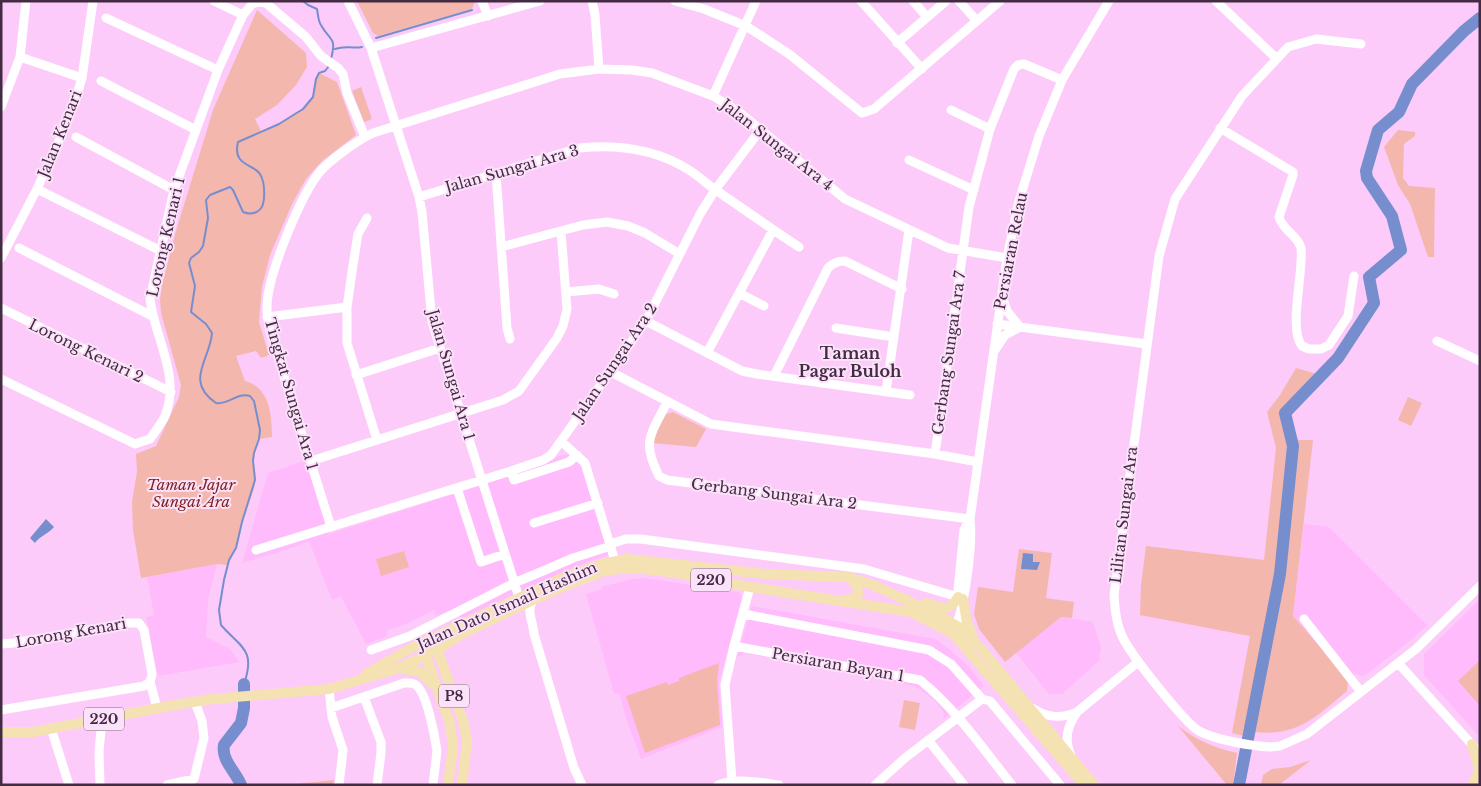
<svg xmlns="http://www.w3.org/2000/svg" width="1481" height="786" font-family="'Libre Baskerville',serif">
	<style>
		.built { fill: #ffbbfb }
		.green { fill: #f4b7ae }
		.water { fill: #778ece }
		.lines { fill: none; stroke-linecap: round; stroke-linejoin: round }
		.stream { stroke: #778ece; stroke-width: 2 }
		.river { stroke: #778ece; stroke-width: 12 }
		.minor { stroke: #fff; stroke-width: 9 }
		.major { stroke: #f5e2b2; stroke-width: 10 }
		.labels { text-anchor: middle; stroke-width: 4; stroke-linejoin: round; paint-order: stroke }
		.shield { fill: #fbe1f9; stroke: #7a6279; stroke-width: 1 }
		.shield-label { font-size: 14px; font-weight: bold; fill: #432b42 }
		.street-label { font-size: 15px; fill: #432b42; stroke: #fbe1f9 }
		.park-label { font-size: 15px; font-style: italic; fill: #7e1f19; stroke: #fbe1f9 }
		.neighbourhood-label { font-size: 16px; font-weight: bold; fill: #432b42; stroke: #fbe1f9 }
	</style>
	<rect width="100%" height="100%" fill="#fdcbf9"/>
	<path class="built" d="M570,454L580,464L610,555L592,560L461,619L457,607L436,616L434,610L406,624L386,631L387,636L366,644L341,596L332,600L309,541L295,547L242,563L268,473L307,460L329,534L547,464L559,456Z
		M1304,524L1329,527L1427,625L1411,640L1364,676L1354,674L1348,679L1293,616Z
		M217,564L208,599L206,637L229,648L240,662L158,676L146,617L154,615L147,577Z
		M644,578L739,592L742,598L719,682L722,727L641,759L627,721L619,693L614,694L586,594L602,589L601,587L632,579Z
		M1480,599V737L1424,675V654Z
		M752,606L935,639L948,648L969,667L984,686L943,719L944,712L933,699L915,686L745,653L737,658Z
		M1061,617L1093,622L1101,648L1099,661L1062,694H1049L1016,653Z"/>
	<path class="green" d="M357,1H475L472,9L378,36L373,33Z
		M257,10L306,53L307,67L296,85L277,105L255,119L261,131C274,126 309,111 313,96C316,87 313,84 319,73L337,82L356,135L322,161L306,179L293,202L270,255L262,287L259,322L269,355L261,358L256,351L236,356L245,381C270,387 272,416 272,437L259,439L254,453L253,461L256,476L254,489L242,522L236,548L228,565L217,564L141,578L133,530L132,502L137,472L136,454L156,446L179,397L181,385L161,313L160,299L162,285L176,231L213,110Z
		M361,87L372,119L364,122L352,91Z
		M1398,130L1415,132V136L1404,144L1403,178L1409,186L1435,188L1434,257H1428L1410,204L1398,185L1384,147Z
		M1296,368L1317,374L1281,413L1290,445L1275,573L1244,736L1232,733L1250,636L1140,615L1141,585L1146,546L1264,560L1276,448L1267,412L1280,395Z
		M1408,397L1422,403L1411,426L1398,420Z
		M673,412L706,429L696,447L652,443L664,415Z
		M1298,440H1313L1293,616L1348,679L1347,691C1316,717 1297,737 1254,732L1286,568Z
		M1019,549L1052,553L1046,598L1074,602L1072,618L1061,617L1005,662L979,629L974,614L978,587L1013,592Z
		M404,551L409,567L381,576L376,559Z
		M1480,660V706L1458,681Z
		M719,663L717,681L720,725L645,753L626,696L667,682L668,685L679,681V678Z
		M904,700L920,703L915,730L899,727Z
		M1178,726C1197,740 1214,748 1237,753L1233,785H1227Z
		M1311,760L1279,785H1261L1263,775L1272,769L1290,767Z
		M334,780L333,785H285Z"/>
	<path class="water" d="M46,519L54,527C48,534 40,536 35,543L30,538Z
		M1023,553L1033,554V562H1040L1037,570L1021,569Z"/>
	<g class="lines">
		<path class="stream" d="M303,1L308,5L317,9C318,14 318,21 321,25C330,42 337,36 331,59
			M376,38L472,10
			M335,49C346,45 352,49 362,47
			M244,684C256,649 241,648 221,625L219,610L224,580L229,560L236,548L242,522L255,480L253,461L254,453L259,439L260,430L254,401L250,396C237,392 229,405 216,403C184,381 210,360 212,333L206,324L191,312L195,286L189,263L191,258L199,252L203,246L208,218L206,200L210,195L230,187L233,190L243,212C248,214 254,214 258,211C267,206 265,182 260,174C254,164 232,166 238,142L279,124L303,109L313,97L316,79L319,73L325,71L329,66"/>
		<path class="river" d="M241,785C236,772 221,760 224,745L241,723L244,708V684
			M1239,785L1280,574L1293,446L1285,413L1338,358L1374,303L1369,277L1401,250L1392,216L1367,178L1366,171L1378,130L1399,112L1412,84L1464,31L1480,18"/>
		<path class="minor" d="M214,1L243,15
			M348,1L371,48L419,197L422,212L432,322L521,604
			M482,1L488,16
			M592,1L595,15L599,69
			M675,1L704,9L746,26L789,54L862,113L874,109L1000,1
			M861,1L922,69
			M913,1L927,17
			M959,1L977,21
			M1216,1L1276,58
			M106,18L218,70
			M897,43L946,1
			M1361,44L1316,39L1288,47L1242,96L1175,199L1159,256L1114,595C1115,609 1116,623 1122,636C1130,654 1184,722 1199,731C1215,740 1252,746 1270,747L1280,746L1307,734L1416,649L1480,586
			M371,48L540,1
			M20,57L82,78
			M101,81L196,130
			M713,96L756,1
			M1,107L20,57L26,1
			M951,110L990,129
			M1220,128L1293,172V175L1279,217C1283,231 1297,234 1301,248C1304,271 1288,329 1302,346L1309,349H1321L1329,345L1348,316L1354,276
			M76,137L174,190
			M909,160L974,190
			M496,173L507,328L510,339
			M37,189L161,251
			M419,197L579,148C617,144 656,149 689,170C700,177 709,186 720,193C746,211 772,229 799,247
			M367,218L358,234L353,265L347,307V343L377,440
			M501,247L583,225L607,222L628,226L645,233L680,254
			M19,248L152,316
			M1,258L37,189L63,132L74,104L82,78L93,1
			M566,292L599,289L614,294
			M739,293L764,306
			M1,308L171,392
			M267,317L347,307
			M646,321L742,371L757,374L910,395
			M997,324L1147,344
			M836,328L894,337
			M1437,341L1480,361
			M995,350L1005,335L1020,327L1007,311L1002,296
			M707,353L773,230
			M611,372L711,424L935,454L978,462
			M356,375L440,348
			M774,376L828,268C832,264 839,261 845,261L902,289
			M1,379L135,444L150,439C155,432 161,424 165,416C181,376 155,339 150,299L174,190L218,70L243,15L252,4L259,2L266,3L306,37L321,56L338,68L343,74L347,93L365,137
			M886,392L909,230
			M667,402C651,435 641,441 659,476L667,480L970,519
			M561,441L585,463L615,561
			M935,454L969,207L990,129L1014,69L1018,65L1024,64L1062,80
			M311,461L503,400L519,391L557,338L563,326L567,309L561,231
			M511,471L514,480L569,462L577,455
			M457,488L481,562L505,554
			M534,523L598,503
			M331,527L270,332C269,324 267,317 267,309C266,278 299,200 318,174C328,161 358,140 373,133L560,74L599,69L632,70L652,73L713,96L739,112L845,199L948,248L1007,258
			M610,544L626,539H641L864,569L958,597
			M256,550L511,471L543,460L551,455L646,321L700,214L715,190L761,129
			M958,590L964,530L970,519
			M533,600C526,612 533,621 534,634L574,768L582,785
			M744,614L929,650L951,664L982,699L990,701L1060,785
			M1304,619L1361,692
			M953,631C965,611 973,543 970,519L1007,258L1019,201L1039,136L1062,80L1109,1
			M1,644L14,643L129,623H139L144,630L152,674L150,682L157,708
			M734,646L920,680C956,709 983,749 1012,785
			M371,650L410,636L514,583L543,571L573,558L611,546
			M1398,663L1476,749
			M329,689L332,717L343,750L339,785
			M364,697L381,742V753L377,785
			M331,708L404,683C409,683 412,682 416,685C427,693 435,737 437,751L433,785
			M1032,708C1047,718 1061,719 1077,712L1138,662
			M1,710L144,686L150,682
			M51,728L69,785
			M928,740L964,785
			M1071,756C1064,739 1067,727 1077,712
			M732,781L725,685L734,646L750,587
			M100,785L99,752L102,719
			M167,785L194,779L204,738L202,721L195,702
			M718,785C738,778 759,782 779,785
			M875,785L905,758L982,699"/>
		<path class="major" d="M963,599L967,623L973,636
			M845,600L855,598L858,595L857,585L849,578
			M926,603C941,607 949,614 958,597
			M435,644L464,724L467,742L462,785
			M424,651L450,724L453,746L448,785
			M399,668L420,672L434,685
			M366,674L413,647L566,576L602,564L627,559L765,574L848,577L873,585L937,614L962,629L982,650L1094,785
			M1,732H33L174,705L212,699L329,689L399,668L437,650L462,634L533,600L575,582L604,571L618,569H644L677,573L750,587L911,612L952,633L957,638L1084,785
			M1472,744L1479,769L1473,785"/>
	</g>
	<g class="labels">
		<g class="shield">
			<rect x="691" y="568.5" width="40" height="23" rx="4"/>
			<rect x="439" y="684.5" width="30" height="23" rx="4"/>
			<rect x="84" y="707.5" width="40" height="23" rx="4"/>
		</g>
		<g class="shield-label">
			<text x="711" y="585">220</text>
			<text x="454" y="701">P8</text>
			<text x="104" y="724">220</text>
		</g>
		<g class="street-label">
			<text transform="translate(60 134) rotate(-68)" y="5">Jalan Kenari</text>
			<text transform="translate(777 145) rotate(38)" y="5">Jalan Sungai Ara 4</text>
			<text transform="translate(512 169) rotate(-16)" y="5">Jalan Sungai Ara 3</text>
			<text transform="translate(166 237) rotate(-77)" y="5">Lorong Kenari 1</text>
			<text transform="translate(1011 251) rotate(-79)" y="5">Persiaran Relau</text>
			<text transform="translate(86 351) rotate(26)" y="5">Lorong Kenari 2</text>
			<text transform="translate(949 353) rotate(-82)" y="5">Gerbang Sungai Ara 7</text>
			<text transform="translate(615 362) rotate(-56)" y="5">Jalan Sungai Ara 2</text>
			<text transform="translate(451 375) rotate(74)" y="5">Jalan Sungai Ara 1</text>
			<text transform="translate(291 394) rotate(74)" y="5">Tingkat Sungai Ara 1</text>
			<text transform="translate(774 494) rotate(7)" y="5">Gerbang Sungai Ara 2</text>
			<text transform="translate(1124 515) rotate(-83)" y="5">Lilitan Sungai Ara</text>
			<text transform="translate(507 606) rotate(-24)" y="5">Jalan Dato Ismail Hashim</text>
			<text transform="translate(71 633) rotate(-10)" y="5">Lorong Kenari</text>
			<text transform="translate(838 665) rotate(10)" y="5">Persiaran Bayan 1</text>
		</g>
		<g class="park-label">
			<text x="191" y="490">Taman Jajar<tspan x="191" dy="17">Sungai Ara</tspan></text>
		</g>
		<g class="neighbourhood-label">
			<text x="850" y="359">Taman<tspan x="850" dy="18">Pagar Buloh</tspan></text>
		</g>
	</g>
	<rect width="1481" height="786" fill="none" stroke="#432b42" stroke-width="5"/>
</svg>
